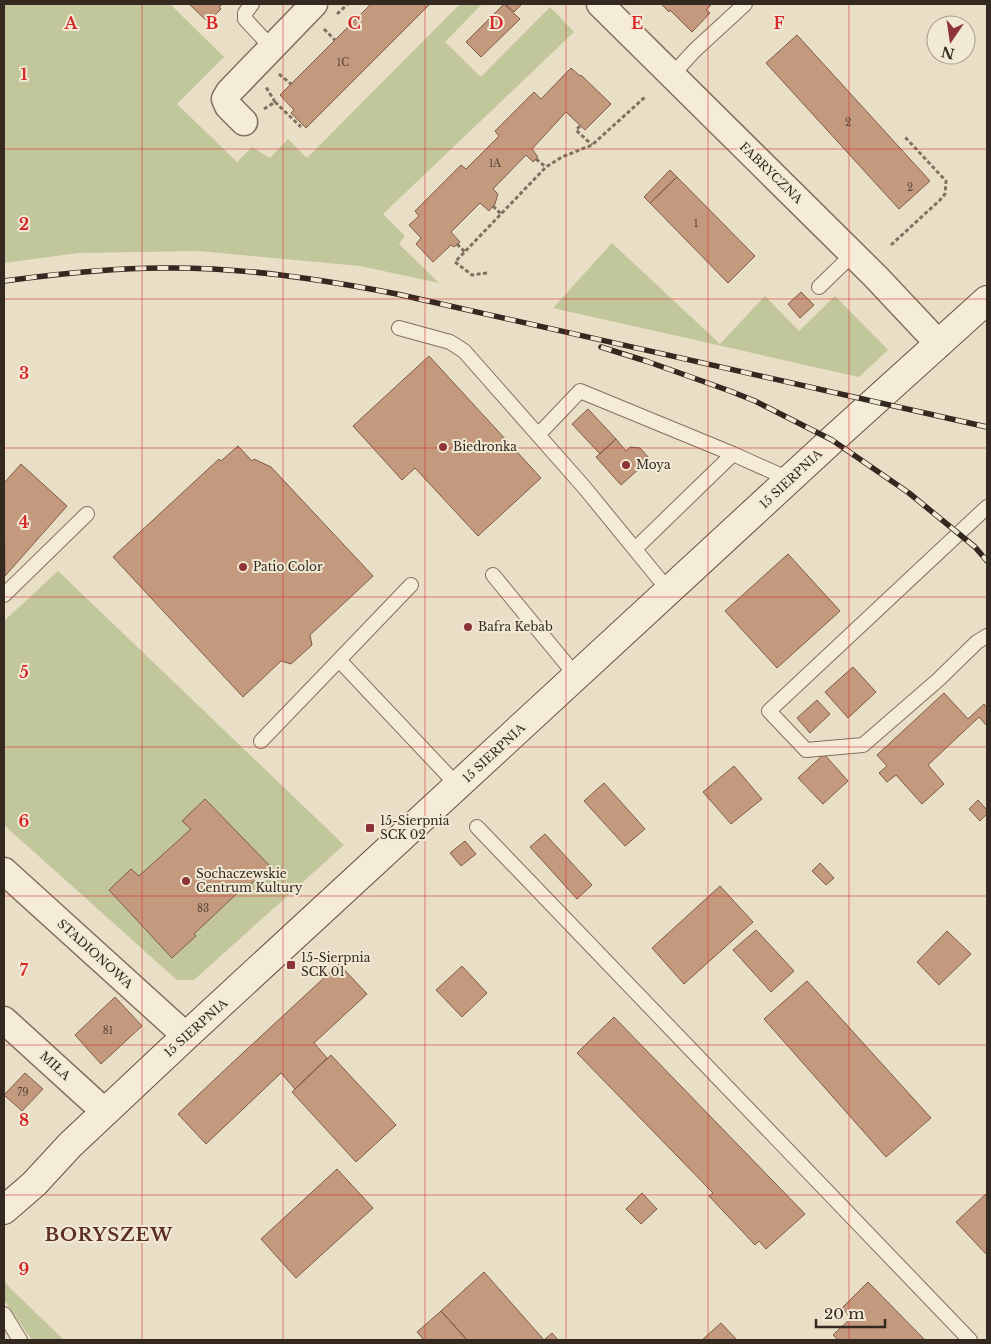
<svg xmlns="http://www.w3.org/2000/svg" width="991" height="1344" font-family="'Libre Baskerville',serif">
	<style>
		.green { fill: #c2c69b }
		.building { fill: #c49a7f; stroke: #7f5b46 }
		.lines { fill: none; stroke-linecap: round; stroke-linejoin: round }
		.lane-casing { stroke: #83705d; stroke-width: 16 }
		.street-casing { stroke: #83705d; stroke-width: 29 }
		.secondary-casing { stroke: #655240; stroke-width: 30 }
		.path { stroke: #83705d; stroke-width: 3; stroke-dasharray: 4 2.5; stroke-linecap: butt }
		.lane { stroke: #f5ecd8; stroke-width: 14 }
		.street { stroke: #f5ecd8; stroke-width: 26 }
		.secondary { stroke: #f5ecd8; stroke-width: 28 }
		.rail-casing { stroke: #342920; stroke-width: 5.5 }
		.rail { stroke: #f2e9d4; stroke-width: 4; stroke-dasharray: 11; stroke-linecap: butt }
		.grid { fill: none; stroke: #d62828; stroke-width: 1; stroke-opacity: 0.55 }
		.poi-dot { fill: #8c3436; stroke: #f2e9d4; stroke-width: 2 }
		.labels { text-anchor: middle; stroke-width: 4; stroke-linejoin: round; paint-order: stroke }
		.number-label { font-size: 10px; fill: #584538 }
		.street-label { font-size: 12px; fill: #342920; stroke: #f2e9d4 }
		.poi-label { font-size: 12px; fill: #342920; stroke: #f2e9d4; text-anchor: start }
		.district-label { font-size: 18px; font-weight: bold; letter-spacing: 1px; fill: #5d2e23; stroke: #f2e9d4 }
		.grid-label { font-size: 16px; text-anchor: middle; font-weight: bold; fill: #d62828; stroke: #f2e9d4; stroke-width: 4; stroke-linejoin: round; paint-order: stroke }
	</style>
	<rect width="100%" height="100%" fill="#e9dec6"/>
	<path class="green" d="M4,4H170L224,57L177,104L237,162L252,147L270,158L288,139L307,158L460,4H482L445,42L481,77L550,7L574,32L383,214L405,236L399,244L439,283L360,266L198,251L78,253L4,263Z
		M612,243L720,344L765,296L799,331L835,296L888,350L859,377L553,308Z
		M58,571L344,845L194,980H177L4,825V621Z
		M4,1281L11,1289L64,1340H32L4,1300Z"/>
	<path class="building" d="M189,4H223L219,7L221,9L208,22Z
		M371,4H430L306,128L291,113L294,110L280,95Z
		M504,4L520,19L481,57L466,42Z
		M505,4H522L514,12Z
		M661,4H712L706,10L710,13L692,32L670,10L669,12Z
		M797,35L930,181L899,209L766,63Z
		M571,68L580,76L581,75L611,104L585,130L566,112L532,149L538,157L533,162L526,155L493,189L498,194L495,204L489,211L480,203L451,232L460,242L454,247L451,245L433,262L416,244L421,238L409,225L419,216L415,211L461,165L466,169L499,136L495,131L534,92L541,99Z
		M670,170L677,177L650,203L644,197Z
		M677,177L755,256L728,283L650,203Z
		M801,292L814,305L800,318L788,304Z
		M429,356L541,478L478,536L415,468L402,480L353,426Z
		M588,409L616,439L600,454L572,424Z
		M616,439L626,451L630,447L640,448L650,459L621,485L596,457Z
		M238,446L252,461L254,459L271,467L373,576L310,635L312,645L291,664L281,661L243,697L113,557L219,459L221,461Z
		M21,464L67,506L5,576L4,483Z
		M788,554L840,611L777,668L725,611Z
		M853,667L876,692L848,718L825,692Z
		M944,693L968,719L984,704L987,708V726L979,717L928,765L944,784L922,804L896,775L887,782L879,773L887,766L877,755Z
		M817,700L830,714L810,733L797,718Z
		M824,754L848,781L823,804L798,778Z
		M734,766L762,799L731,824L703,792Z
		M604,783L645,829L625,846L584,801Z
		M205,799L270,866L247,888L245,886L194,934L196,936L172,958L109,890L131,869L139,876L191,829L182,821Z
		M978,800L987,810V814L980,821L969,809Z
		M545,834L592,885L577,899L530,847Z
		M465,841L476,854L461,866L450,853Z
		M820,863L834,878L826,885L812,871Z
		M720,886L753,922L684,984L652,948Z
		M756,930L794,971L771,992L733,950Z
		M947,931L971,954L939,985L917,962Z
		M339,964L367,994L314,1043L327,1058L295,1089L281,1073L206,1144L178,1114L231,1064Z
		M462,966L487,993L462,1017L436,990Z
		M807,981L931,1118L886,1157L764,1019Z
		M115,997L142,1026L101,1064L75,1035Z
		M614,1017L805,1214L766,1249L759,1241L755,1245L709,1196L713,1193L577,1053Z
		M331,1055L396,1125L356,1162L292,1092Z
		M25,1073L43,1089L22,1111L4,1095Z
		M337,1169L373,1208L296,1278L261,1239Z
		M642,1193L657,1209L641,1224L626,1209Z
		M987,1193V1255L956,1222Z
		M484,1272L544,1340L552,1333L558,1340H467L441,1311Z
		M868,1282L925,1340H836L837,1339L833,1335L851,1318L842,1308Z
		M441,1311L467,1340H424L417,1332Z
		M721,1323L737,1340H702Z"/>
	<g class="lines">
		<g class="lane-casing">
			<path id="lane" d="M252,4L245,13V19L271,47
				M672,75L695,50L745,4
				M819,287L853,254
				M399,328L450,342L464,351L584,487L669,591
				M538,435L580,391L733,454
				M987,507L769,711L806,750L863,745L938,680L977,642L987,636
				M635,549L733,454L791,480
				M493,575L577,677
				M411,585L339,660L458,786
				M4,595L87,514
				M261,741L339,660
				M477,827L970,1340
				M4,1314L20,1340"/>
		</g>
		<g class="street-casing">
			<path id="street" d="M600,4L876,277L939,344
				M244,122L228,106L225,99L229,92L314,4
				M4,871L186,1036
				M4,1020L105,1112"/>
		</g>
		<g class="secondary-casing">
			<path id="secondary" d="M4,1210L34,1184L70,1145L186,1036L832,440L987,300"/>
		</g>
		<path class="path" d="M337,14L348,4
			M324,29L335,40
			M279,74L291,84
			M275,102L301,127
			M264,109L275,102L266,87
			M580,126L576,130L592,145
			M536,159L546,167
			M493,206L501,214
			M457,244L465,252
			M891,245L940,200L945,194L946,181L904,136
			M487,273L472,275L455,262L546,167L562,157L592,145L645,97"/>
		<use href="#lane" class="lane"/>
		<use href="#street" class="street"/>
		<use href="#secondary" class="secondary"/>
		<g class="rail-casing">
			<path id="rail" d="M4,281C57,274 110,268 163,268C241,267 320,279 397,294L987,427
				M601,347L646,361L730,391L755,401L832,440L909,493L975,547L987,561"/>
		</g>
		<use href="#rail" class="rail"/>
	</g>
	<path class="grid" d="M142,4V1340M283,4V1340M425,4V1340M566,4V1340M708,4V1340M849,4V1340M4,149H987M4,299H987M4,448H987M4,597H987M4,747H987M4,896H987M4,1045H987M4,1195H987"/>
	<g class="poi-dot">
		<circle cx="443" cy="447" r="5"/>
		<circle cx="626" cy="465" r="5"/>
		<circle cx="243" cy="567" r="5"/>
		<circle cx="468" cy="627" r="5"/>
		<rect x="365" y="823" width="10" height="10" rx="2.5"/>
		<circle cx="186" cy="881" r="5"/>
		<rect x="286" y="960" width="10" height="10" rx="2.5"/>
	</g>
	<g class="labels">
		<g class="number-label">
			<text x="343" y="66">1C</text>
			<text x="848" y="126">2</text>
			<text x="495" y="167">1A</text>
			<text x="910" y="191">2</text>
			<text x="696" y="227">1</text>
			<text x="203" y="912">83</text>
			<text x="108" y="1034">81</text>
			<text x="23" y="1096">79</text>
		</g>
		<g class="street-label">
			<text transform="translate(771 173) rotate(44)" y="4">FABRYCZNA</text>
			<text transform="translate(791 479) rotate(-43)" y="4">15 SIERPNIA</text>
			<text transform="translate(494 753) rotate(-43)" y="4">15 SIERPNIA</text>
			<text transform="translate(95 954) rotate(42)" y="4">STADIONOWA</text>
			<text transform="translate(196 1028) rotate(-42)" y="4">15 SIERPNIA</text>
			<text transform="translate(55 1066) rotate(42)" y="4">MIŁA</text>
		</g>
		<g class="poi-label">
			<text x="453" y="451">Biedronka</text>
			<text x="636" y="469">Moya</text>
			<text x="253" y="571">Patio Color</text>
			<text x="478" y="631">Bafra Kebab</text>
			<text x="380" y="825">15-Sierpnia<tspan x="380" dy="14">SCK 02</tspan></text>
			<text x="196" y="878">Sochaczewskie<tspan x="196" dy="14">Centrum Kultury</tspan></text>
			<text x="301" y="962">15-Sierpnia<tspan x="301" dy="14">SCK 01</tspan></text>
		</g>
		<g class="district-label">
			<text x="109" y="1241">BORYSZEW</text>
		</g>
	</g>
	<g class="grid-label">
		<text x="71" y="29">A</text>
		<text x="212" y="29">B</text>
		<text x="354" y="29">C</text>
		<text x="496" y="29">D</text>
		<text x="637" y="29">E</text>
		<text x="779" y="29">F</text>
		<text x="24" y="80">1</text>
		<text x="24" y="230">2</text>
		<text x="24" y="379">3</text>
		<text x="24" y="528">4</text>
		<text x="24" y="678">5</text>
		<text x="24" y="827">6</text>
		<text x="24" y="976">7</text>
		<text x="24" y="1126">8</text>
		<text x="24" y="1275">9</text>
	</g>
	<rect width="991" height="1344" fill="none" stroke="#342920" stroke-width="10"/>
	<g transform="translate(951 40) rotate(193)"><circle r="24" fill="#f2e9d4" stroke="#a69c8c"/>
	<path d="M0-4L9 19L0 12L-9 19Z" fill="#8c3436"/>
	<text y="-8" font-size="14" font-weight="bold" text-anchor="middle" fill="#342920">N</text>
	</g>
	<path d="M816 1319v8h69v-8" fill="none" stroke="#342920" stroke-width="2.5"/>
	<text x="824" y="1319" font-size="15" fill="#342920" stroke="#f2e9d4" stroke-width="4" paint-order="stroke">20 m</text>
</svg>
